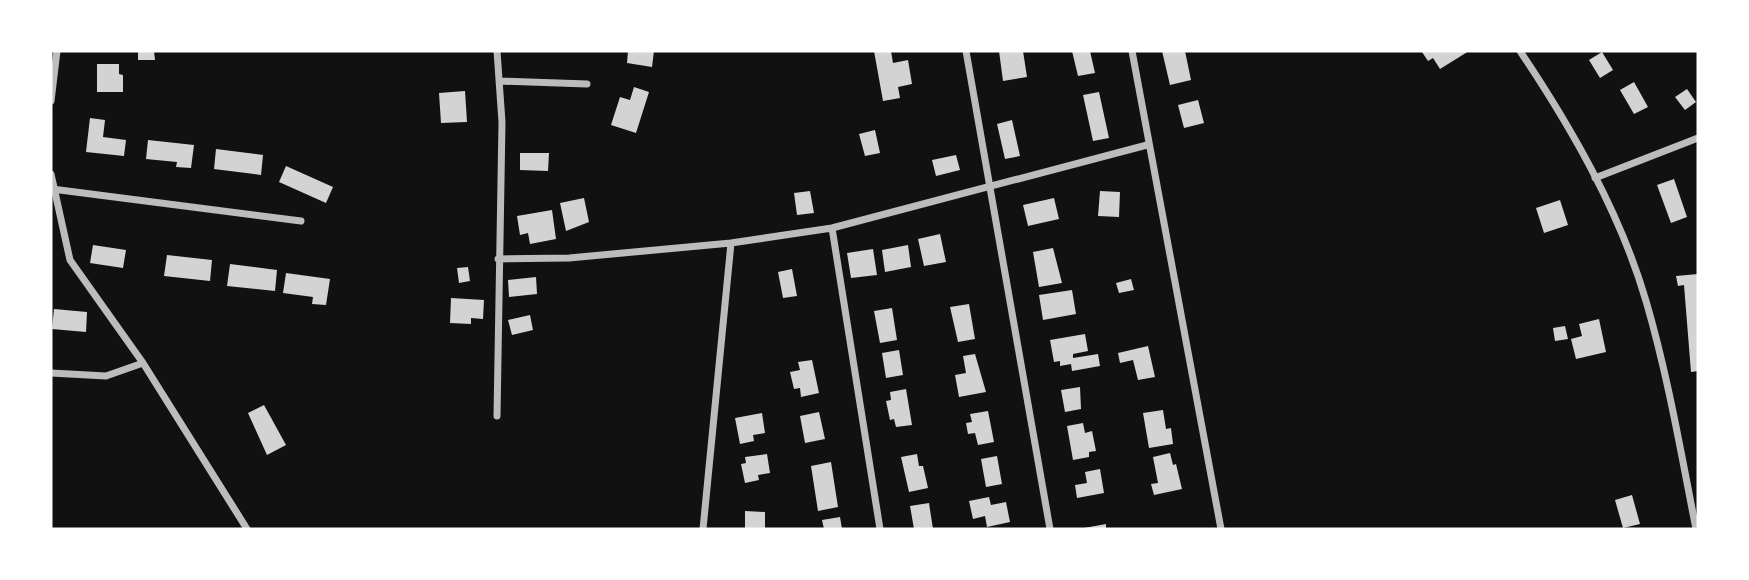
<svg xmlns="http://www.w3.org/2000/svg" width="1749" height="580" font-family="'Libre Baskerville',serif">
	<style>
		.building { fill: #d3d3d3 }
		.lines { fill: none; stroke-linecap: round; stroke-linejoin: round }
		.minor { stroke: #bcbcbc; stroke-width: 7 }
	</style>
	<rect width="100%" height="100%" fill="#111"/>
	<path class="building" d="M138,51H154L155,60H138Z
		M628,51H654L652,67L627,63Z
		M874,51H891L893,63L908,60L912,84L898,87L900,98L883,101Z
		M999,51H1023L1027,77L1003,81Z
		M1072,51H1090L1095,73L1078,76Z
		M1162,51H1185L1191,80L1170,85Z
		M1424,51H1469L1440,69L1433,58L1428,61L1422,52Z
		M1602,52L1613,70L1600,78L1589,60Z
		M97,64H119V74L123,75V92H97Z
		M1634,82L1648,107L1634,114L1620,90Z
		M634,87L649,92L636,133L611,125L620,97L630,100Z
		M1687,89L1696,102L1685,110L1675,97Z
		M465,91L467,122L441,123L439,93Z
		M1099,92L1109,138L1093,141L1083,95Z
		M1198,100L1204,123L1184,128L1178,105Z
		M90,118L105,120L103,137L126,140L124,156L86,152Z
		M1012,120L1020,156L1005,159L997,124Z
		M875,130L880,153L865,156L859,134Z
		M148,140L194,145L191,168L176,167L177,162L146,159Z
		M216,149L263,155L261,175L214,169Z
		M520,153H549L548,171L520,170Z
		M956,155L960,170L936,176L932,160Z
		M286,166L333,187L326,203L279,182Z
		M1674,179L1687,217L1671,223L1657,185Z
		M810,191L814,213L797,215L794,193Z
		M1100,191L1120,192L1119,217L1098,216Z
		M584,198L589,222L566,231L560,203Z
		M1054,198L1059,219L1028,226L1023,205Z
		M1560,200L1568,225L1544,233L1536,208Z
		M552,210L556,239L530,244L528,233L520,235L517,216Z
		M940,234L946,262L924,266L918,239Z
		M93,245L126,250L123,268L90,263Z
		M908,245L911,267L885,272L882,250Z
		M1053,248L1062,283L1039,287L1033,252Z
		M873,249L877,275L851,278L847,253Z
		M167,255L212,260L210,281L164,276Z
		M230,264L277,270L275,291L227,286Z
		M468,267L470,281L459,283L457,268Z
		M792,269L797,296L783,298L778,272Z
		M286,273L330,279L326,305L312,304L313,297L283,293Z
		M1698,274V371L1691,372L1684,285L1678,286L1676,276Z
		M536,277L537,294L509,297L508,280Z
		M1131,279L1134,290L1119,293L1116,283Z
		M1072,290L1076,314L1043,320L1039,295Z
		M451,298L484,300L483,319L471,318V324L450,323Z
		M969,304L975,339L958,342L950,307Z
		M892,308L897,340L880,343L874,311Z
		M54,309L87,312L86,332L52,329Z
		M530,315L533,330L512,335L508,320Z
		M1599,319L1606,352L1576,359L1571,339L1582,336L1579,324Z
		M1565,326L1568,339L1555,341L1553,328Z
		M1085,334L1088,351L1073,354V358L1098,354L1100,366L1072,371L1071,364L1060,366V361L1054,362L1050,340Z
		M1148,346L1155,377L1138,380L1133,360L1120,363L1118,353Z
		M899,350L903,375L886,378L882,353Z
		M975,354L986,392L959,397L955,375L966,373L963,356Z
		M812,360L819,393L801,397L800,388L794,389L790,372L800,370L798,362Z
		M1080,387L1081,409L1065,412L1061,390Z
		M906,389L912,425L896,427L894,419L890,420L886,401L891,400L890,392Z
		M264,405L286,445L267,455L248,413Z
		M1163,410L1166,429L1171,428L1173,444L1149,448L1143,413Z
		M988,411L994,442L978,445L975,433L968,434L966,423L972,422L970,414Z
		M819,412L825,439L805,443L800,416Z
		M762,413L765,433L753,435L754,441L740,444L735,418Z
		M1083,423L1085,433L1092,431L1096,451L1089,452V457L1073,460L1067,426Z
		M1170,453L1173,465L1176,464L1182,489L1154,495L1151,484L1158,483L1153,457Z
		M767,454L770,473L758,475L759,480L745,483L741,464L746,463L745,457Z
		M917,454L919,466H923L928,488L909,492L901,457Z
		M997,456L1002,484L986,487L981,459Z
		M831,462L838,507L818,511L811,466Z
		M1100,469L1104,493L1077,498L1075,485L1087,483L1085,472Z
		M1632,495L1640,524L1623,528L1615,500Z
		M989,497L991,505L1006,502L1010,522L987,527L985,516L973,519L969,501Z
		M929,503L933,529H914L910,506Z
		M745,511L765,512V529H745Z
		M840,517L842,529H824L822,520Z
		M1106,524V529H1084V528Z"/>
	<g class="lines">
		<path class="minor" d="M966,51L1050,529
			M1132,51L1221,529
			M1520,51C1571,127 1620,212 1646,301C1668,376 1681,453 1696,529
			M499,81L587,84
			M51,101L57,51
			M51,174L70,260L143,363L247,529
			M1595,178L1698,138
			M52,189L301,221
			M832,228L880,529
			M498,259L569,258L731,243L832,228L1147,145
			M51,373L106,376L143,363
			M497,416L502,122L497,51
			M703,529L731,243"/>
	</g>
	<rect width="1749" height="580" fill="none" stroke="#ffffff" stroke-width="105"/>
</svg>
